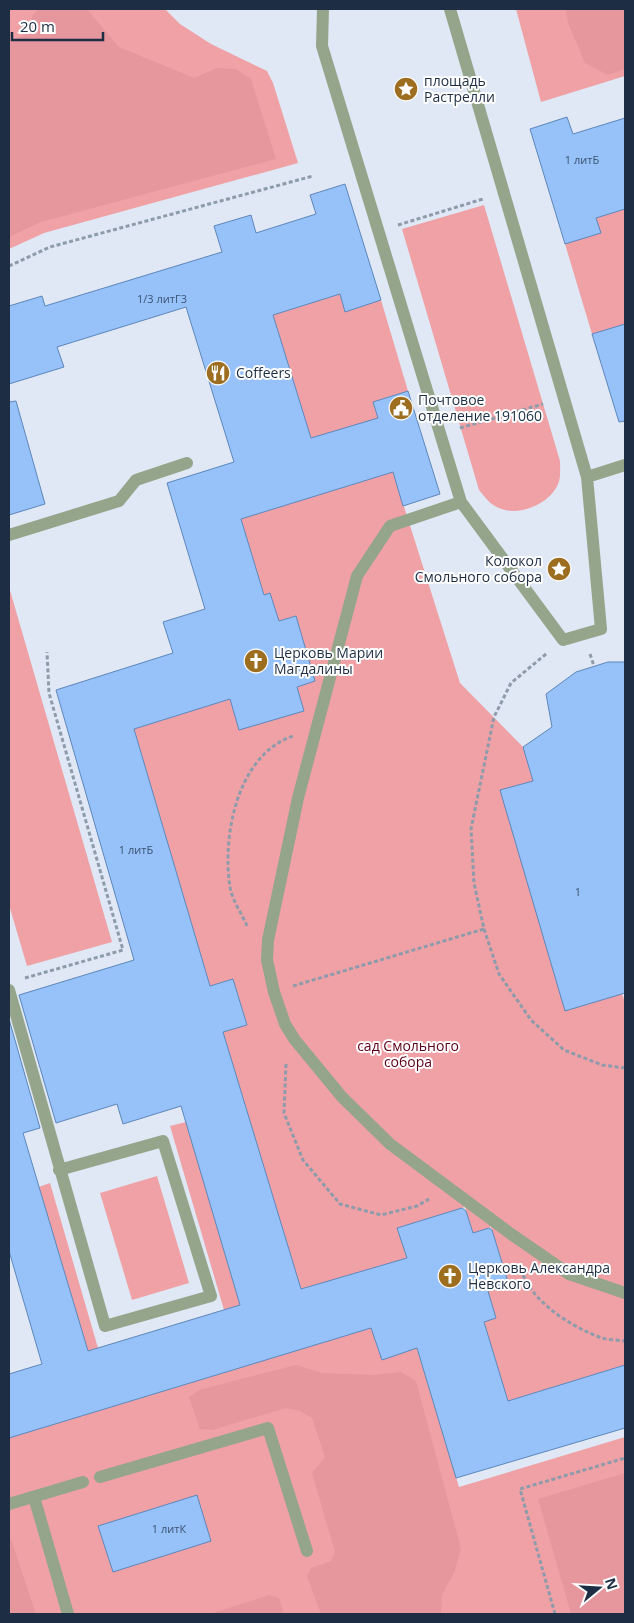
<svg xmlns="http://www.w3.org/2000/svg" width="634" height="1623" font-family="'Open Sans',sans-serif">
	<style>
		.green { fill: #efa1a6 }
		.forest { fill: #e5979d }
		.building { fill: #96c1f9; stroke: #5d86ba }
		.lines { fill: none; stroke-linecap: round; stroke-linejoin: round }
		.path { stroke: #8e9bab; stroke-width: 3; stroke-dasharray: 4 2.5; stroke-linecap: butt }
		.service { stroke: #94a58b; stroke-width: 12 }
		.labels { text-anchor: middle; stroke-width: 4; stroke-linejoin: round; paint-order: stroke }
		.number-label { font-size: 11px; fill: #3b5371 }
		.poi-label { font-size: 14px; fill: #1d2e44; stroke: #fff; text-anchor: start }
		.park-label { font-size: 14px; fill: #5d0019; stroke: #fff }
	</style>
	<rect width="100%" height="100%" fill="#dfe8f4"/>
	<path class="green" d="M9,9H165L180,24L211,44L267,71L273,83L298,163L44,233L9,249Z
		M516,9H625V76L541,102Z
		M484,205L560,461C560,468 561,478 558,484C549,506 512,520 492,504C487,501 483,494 479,490L402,229Z
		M625,209V324L592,334L565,244L600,233L596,218Z
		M340,294L346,311L381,300L408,391L373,402L378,418L311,438L273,315Z
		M393,472L460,683L523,747L533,781L501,790L565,1010L622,994L625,1002V1365L508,1401L484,1322L496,1318L488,1291L509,1285L491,1227L473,1233L465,1207L397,1228L407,1258L301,1289L223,1032L247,1024L233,979L210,986L134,729L230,699L239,730L297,687L315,681L296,616L279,621L270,593L264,595L241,519Z
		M9,587L112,942L27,966L9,905Z
		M186,1122L240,1305L224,1310L170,1126Z
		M157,1176L189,1283L132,1300L100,1193Z
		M50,1183L98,1348L88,1351L39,1187Z
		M371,1328L382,1360L417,1348L459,1487L625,1437V1614H9V1438Z"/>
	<path class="forest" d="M38,9H87L119,47L194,78L217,68L236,69L251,79L276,159L41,222L9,237V42L25,35L33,15Z
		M566,9H625V69L608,75L585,63L568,23Z
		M296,1365L322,1373L373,1375L401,1372L416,1381L461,1549L454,1573L442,1595L441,1614H321L307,1576L311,1568L331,1561L335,1552L312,1473L325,1457L312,1418L300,1411L286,1408L212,1430L200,1429L189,1397L199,1390Z
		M625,1473V1614H571L538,1499Z
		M9,1538L12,1542L36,1614H9Z
		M269,1595L279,1598L284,1614H210Z"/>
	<path class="building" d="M567,117L573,134L625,118V209L596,218L601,233L565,244L530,129Z
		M345,184L381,300L345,312L340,294L273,315L311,438L378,418L373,402L408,391L440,494L403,506L393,472L241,519L264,595L270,593L279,621L296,616L315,681L297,687L304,711L239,730L230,699L134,729L210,986L233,979L247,1025L223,1032L301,1289L407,1258L397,1228L462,1208L466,1211L473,1233L489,1228L492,1230L509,1285L488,1291L496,1318L484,1322L508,1401L625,1365V1428L456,1478L417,1348L382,1360L371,1328L9,1438V1374L42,1364L9,1251V1019L40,1128L23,1133L88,1351L240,1305L181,1106L123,1124L117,1104L56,1123L19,995L134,960L56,690L173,653L163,622L205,609L167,483L234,462L186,307L57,347L64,367L9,384V306L42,296L45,306L222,252L214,226L251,215L256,233L316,214L310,195Z
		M625,324V421L619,422L592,334Z
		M16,401L45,504L9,515V402Z
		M608,662H625V993L565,1011L500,790L533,781L523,747L552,727L546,694L576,672Z
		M197,1495L211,1541L113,1572L98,1526Z"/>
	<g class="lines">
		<path class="path" d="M398,225L483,199
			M9,266L50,247L313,176
			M460,428L543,404
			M546,654L511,683L494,717L471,829L474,883L484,929L499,974L531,1020L564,1050L602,1065L625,1068
			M590,654L594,666
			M247,926C242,914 232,900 230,887C222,836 237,755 293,736
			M25,978L123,950L49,693L47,652
			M293,986L484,929
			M286,1064L284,1113L303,1160L340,1204L381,1215L417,1206L429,1199
			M521,1269C530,1301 571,1327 602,1338C609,1340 618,1340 625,1341
			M555,1614L520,1489L625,1458"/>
		<path class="service" d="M323,9L322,46L461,502L563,640L601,629L587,477L450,9
			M587,477L625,465
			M461,502L390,526L357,576L298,798L268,940L267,960L274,992L285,1024L295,1040L342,1097L390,1144L511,1234L569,1274L625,1293
			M9,535L119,501L136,480L187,463
			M9,990L105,1326L211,1296L163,1141L59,1170
			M100,1477L268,1428L307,1551
			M34,1497L68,1614
			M9,1504L83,1482"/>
	</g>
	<defs>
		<g id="sight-disc" transform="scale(1.25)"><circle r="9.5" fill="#9d6e20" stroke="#fff"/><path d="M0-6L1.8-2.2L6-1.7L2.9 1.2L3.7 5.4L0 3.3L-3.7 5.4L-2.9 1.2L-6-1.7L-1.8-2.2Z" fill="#fff"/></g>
		<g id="restaurant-disc" transform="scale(1.25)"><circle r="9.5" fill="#9d6e20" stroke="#fff"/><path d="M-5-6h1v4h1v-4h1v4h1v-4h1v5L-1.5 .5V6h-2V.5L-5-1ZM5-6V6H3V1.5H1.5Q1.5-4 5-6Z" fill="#fff"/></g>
		<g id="civic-disc" transform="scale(1.25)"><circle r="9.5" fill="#9d6e20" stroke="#fff"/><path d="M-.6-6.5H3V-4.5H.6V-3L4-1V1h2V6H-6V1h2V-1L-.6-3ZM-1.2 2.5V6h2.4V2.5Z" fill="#fff"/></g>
		<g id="church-disc" transform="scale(1.25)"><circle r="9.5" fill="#9d6e20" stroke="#fff"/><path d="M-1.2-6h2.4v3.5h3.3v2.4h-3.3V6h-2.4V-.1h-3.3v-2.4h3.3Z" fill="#fff"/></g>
	</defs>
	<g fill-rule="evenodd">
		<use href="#sight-disc" x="406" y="89"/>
		<use href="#restaurant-disc" x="218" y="373"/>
		<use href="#civic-disc" x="401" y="408"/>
		<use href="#sight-disc" x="559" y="569"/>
		<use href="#church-disc" x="256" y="661"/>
		<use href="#church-disc" x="450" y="1276"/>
	</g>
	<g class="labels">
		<g class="number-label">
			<text x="582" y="164">1 литБ</text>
			<text x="162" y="303">1/3 литГ3</text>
			<text x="136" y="854">1 литБ</text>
			<text x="578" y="896">1</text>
			<text x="169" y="1533">1 литК</text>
		</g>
		<g class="poi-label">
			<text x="424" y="86">площадь<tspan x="424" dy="16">Растрелли</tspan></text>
			<text x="236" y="378">Coffeers</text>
			<text x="418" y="405">Почтовое<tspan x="418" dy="16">отделение 191060</tspan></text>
			<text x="542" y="566" text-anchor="end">Колокол<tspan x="542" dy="16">Смольного собора</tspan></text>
			<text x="274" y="658">Церковь Марии<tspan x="274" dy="16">Магдалины</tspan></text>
			<text x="468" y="1273">Церковь Александра<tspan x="468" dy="16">Невского</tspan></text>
		</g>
		<g class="park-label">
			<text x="408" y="1051">сад Смольного<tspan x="408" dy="16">собора</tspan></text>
		</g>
	</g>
	<rect width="634" height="1623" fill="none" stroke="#1d2e44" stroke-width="20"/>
	<g transform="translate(599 1588) rotate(72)" stroke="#ffffff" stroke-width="4" paint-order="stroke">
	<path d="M0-4L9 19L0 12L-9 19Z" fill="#1d2e44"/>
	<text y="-8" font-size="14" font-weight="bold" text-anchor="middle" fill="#1d2e44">N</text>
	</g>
	<path d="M12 32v8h91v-8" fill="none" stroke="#1d2e44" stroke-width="2.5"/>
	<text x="20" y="32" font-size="15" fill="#1d2e44" stroke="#ffffff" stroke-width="4" paint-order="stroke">20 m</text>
</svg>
